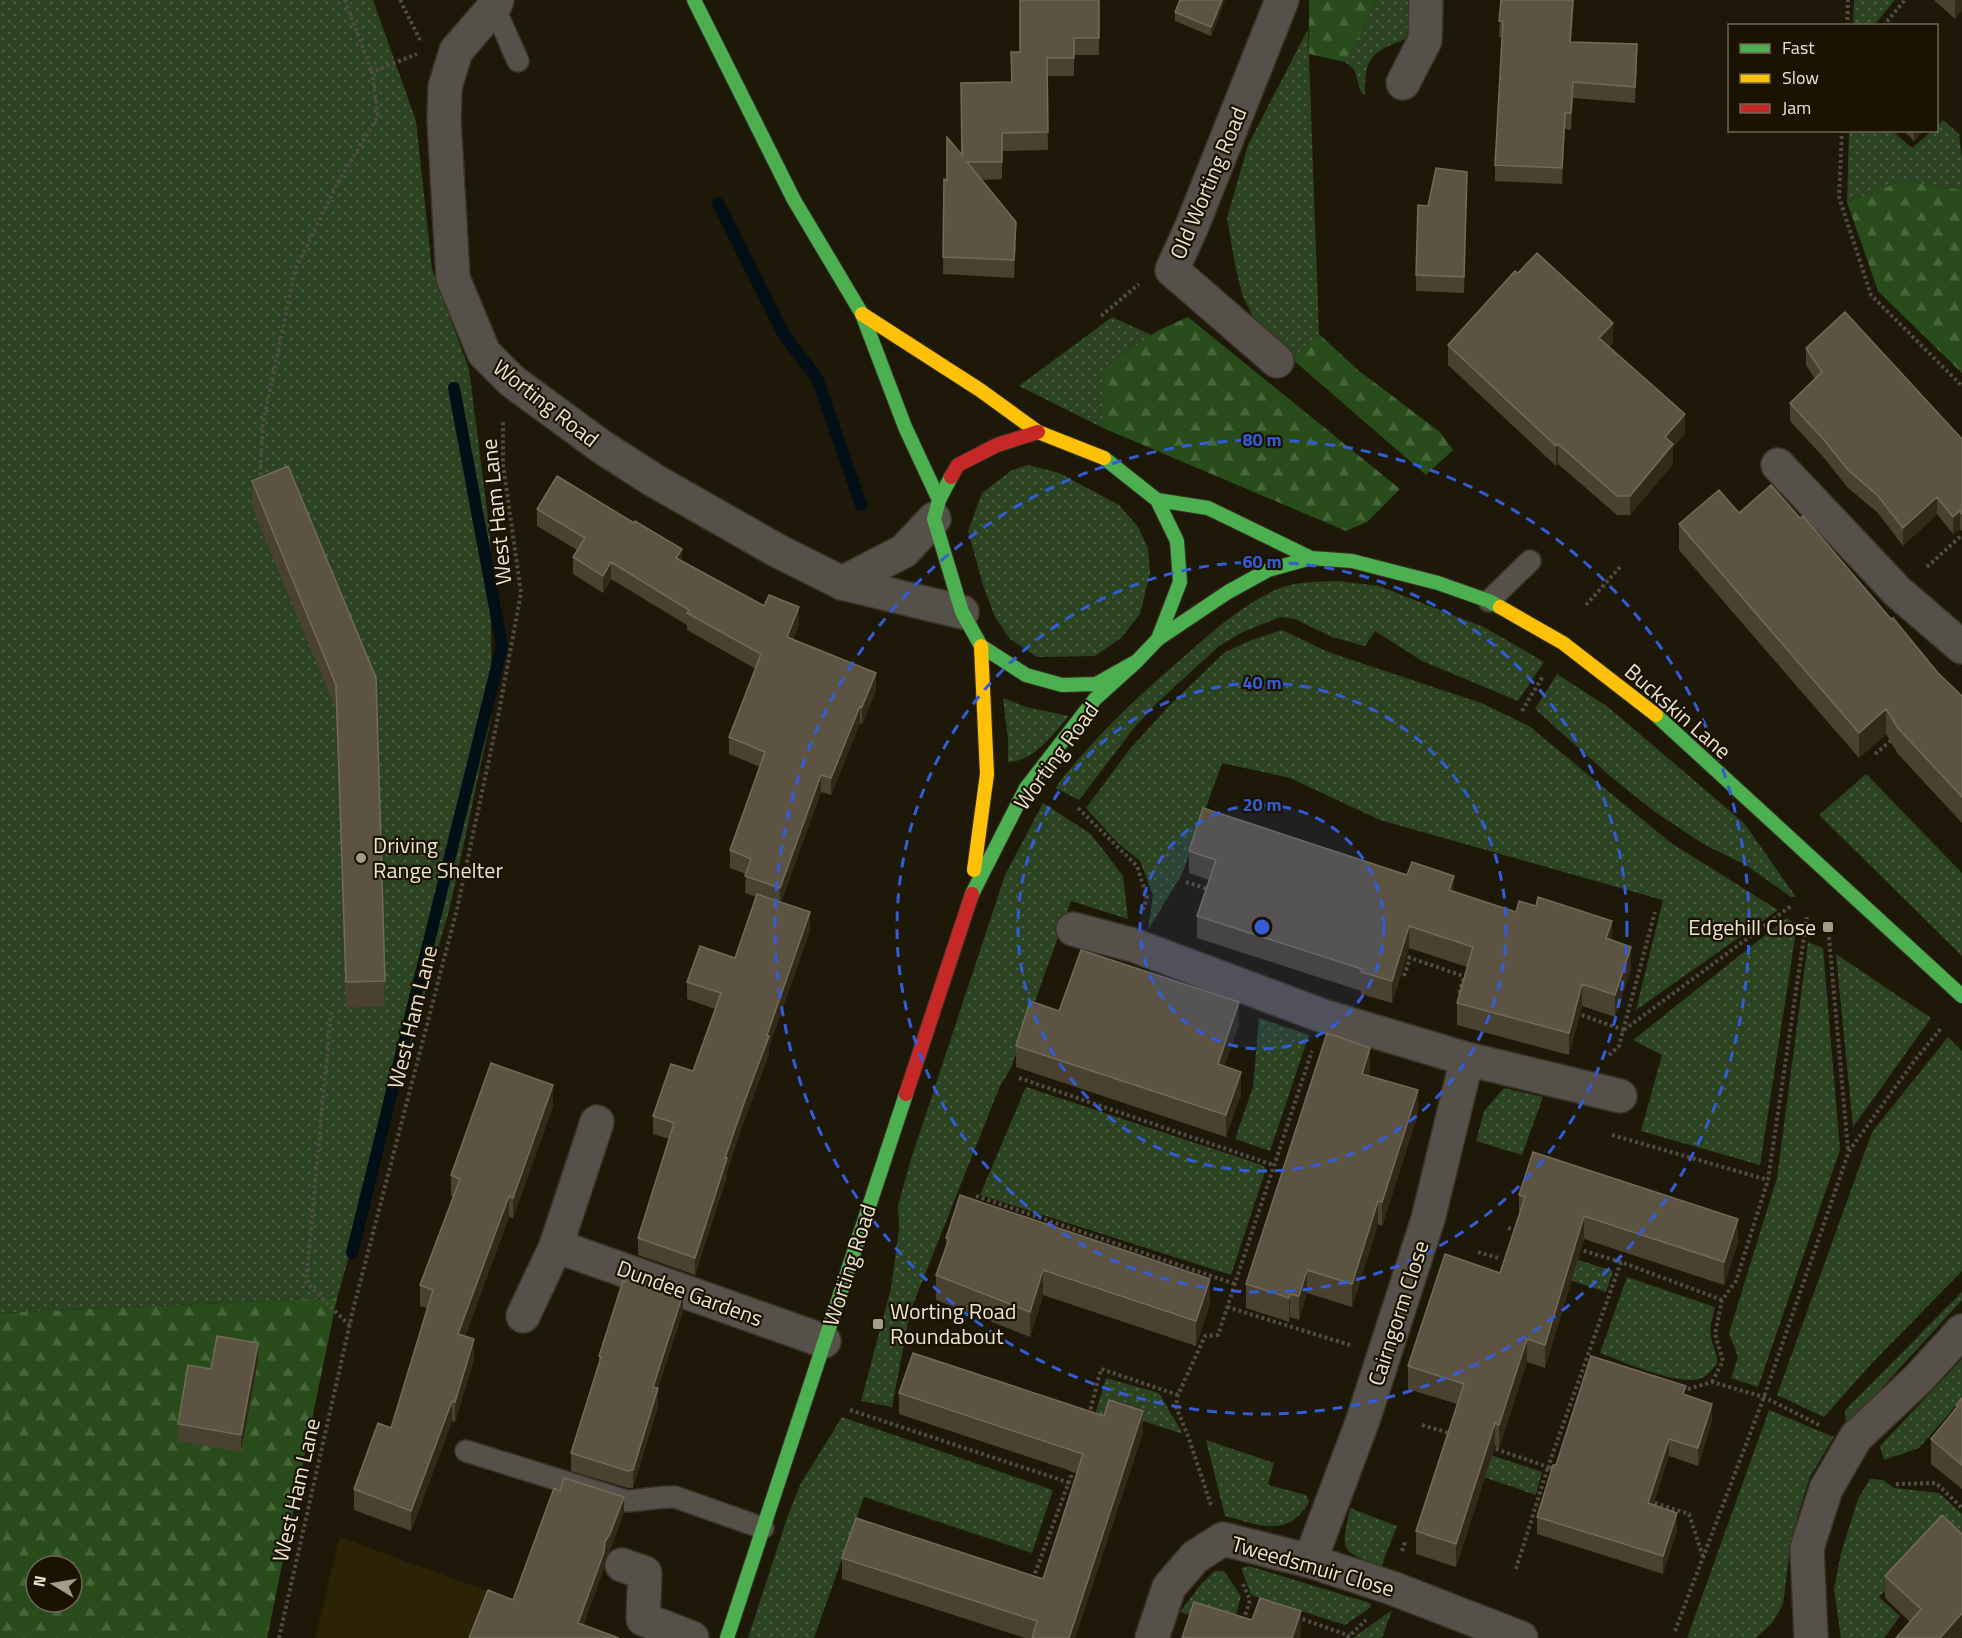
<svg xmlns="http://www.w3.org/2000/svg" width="1962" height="1638" font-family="'Titillium Web',sans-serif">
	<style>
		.built { fill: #2c2205 }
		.grass { fill: url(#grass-dots) }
		.forest { fill: url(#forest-firs); fill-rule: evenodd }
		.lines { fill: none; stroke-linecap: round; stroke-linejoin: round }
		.stream { stroke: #030f17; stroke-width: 12 }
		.lane-casing { stroke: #393426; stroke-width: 24 }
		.street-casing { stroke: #393426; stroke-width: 36 }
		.fast-casing { stroke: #393426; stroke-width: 16 }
		.slow-casing { stroke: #393426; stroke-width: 16 }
		.jam-casing { stroke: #393426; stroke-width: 16 }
		.path { stroke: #504b44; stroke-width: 4; stroke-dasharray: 3 3; stroke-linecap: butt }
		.lane { stroke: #56504b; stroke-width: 21 }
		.street { stroke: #56504b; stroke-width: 33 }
		.fast { stroke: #4caf50; stroke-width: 14 }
		.slow { stroke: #ffc107; stroke-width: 14 }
		.jam { stroke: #c62828; stroke-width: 14 }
		.wall { fill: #4b4131 }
		.shaded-wall { fill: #322919 }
		.building { fill: #5c5342; stroke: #736a59; stroke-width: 1.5 }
		.ring { fill: none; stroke: #325dd7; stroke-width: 3; stroke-dasharray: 10 8 }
		.poi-dot { fill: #a39d8b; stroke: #1b1300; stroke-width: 2 }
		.labels { text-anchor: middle; stroke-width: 4.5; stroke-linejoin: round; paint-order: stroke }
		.street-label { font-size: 22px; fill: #ebe4d2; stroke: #1b1300 }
		.poi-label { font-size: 22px; fill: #ebe4d2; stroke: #1b1300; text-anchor: start }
		.centre { fill: #325dd7; stroke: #1b1300; stroke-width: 3 }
		.ring-label { font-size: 18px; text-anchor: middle; font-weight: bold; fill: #325dd7; stroke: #1b1300; stroke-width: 4.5; stroke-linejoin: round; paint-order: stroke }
	</style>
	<defs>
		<pattern id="grass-dots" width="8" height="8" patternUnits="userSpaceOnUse" patternTransform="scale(1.5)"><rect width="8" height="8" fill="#2c4322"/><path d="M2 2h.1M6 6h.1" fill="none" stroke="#4b5e41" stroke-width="1.8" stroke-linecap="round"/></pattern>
		<pattern id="forest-firs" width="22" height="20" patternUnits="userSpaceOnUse" patternTransform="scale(1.5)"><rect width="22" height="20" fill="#294d1a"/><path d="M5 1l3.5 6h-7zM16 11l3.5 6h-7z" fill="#48663a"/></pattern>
	</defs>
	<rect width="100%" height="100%" fill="#1e1808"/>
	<path class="built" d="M340,1537L615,1638H315Z"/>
	<path class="grass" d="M0,0H373L416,121L432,269L469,369L490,534L492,713L450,907L337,1298L0,1313Z
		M1375,0H1413L1412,35C1404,41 1396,42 1387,47C1365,56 1365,74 1365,95L1361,92L1354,69L1345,62L1367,20Z
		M1854,0H1895L1874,25L1853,26Z
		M1308,29L1319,334L1292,359L1256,323L1243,297L1236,270L1227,218L1248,145Z
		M1943,120L1959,134L1962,159V190L1902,181L1847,202L1849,131H1892L1912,148L1932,131L1936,130L1937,126Z
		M1112,317L1154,336L1105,418L1103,428L1019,386Z
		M1028,465L1059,473L1119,505L1138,527L1148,548L1150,573L1140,614L1121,638L1095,656L1037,657L1010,639L995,617L983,585L968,531L982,493L1012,470Z
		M1339,581L1379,586L1455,616L1484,627L1544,662L1518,701L1422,661L1375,631L1365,646L1332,637L1295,619L1280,617L1243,632L1219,646L1157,703L1134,728L1079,800L1055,788C1093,738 1139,695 1187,654C1216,629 1244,603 1280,588C1299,581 1320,582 1339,581Z
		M1282,630L1328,652L1481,703L1529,726L1671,843L1778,910L1636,1010L1663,900L1380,820L1290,778L1222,763L1182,874L1148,930L1153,895L1140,861L1117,842L1086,808L1129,750L1169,706L1225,652L1249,641Z
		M1557,674L1608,707L1744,823L1796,897H1791L1746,865L1705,845L1655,812L1610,776L1535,709Z
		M1003,698L1026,707L1069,716C1053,734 1035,761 1008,762V740Z
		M1866,774L1962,873V956L1819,815Z
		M1043,803L1091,834L1123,876L1128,919L1071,901L1011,1068L1000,1086L910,1312L892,1407L861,1401L891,1288L899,1229L898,1205L911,1159L1005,875Z
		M1787,918L1797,925L1760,1165L1641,1131L1662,1055L1633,1040Z
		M1808,942L1823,948L1840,1150L1758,1387L1731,1378L1738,1357L1729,1333L1777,1178Z
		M1836,954L1931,1018L1853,1127Z
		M1259,1018L1309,1035L1270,1151L1235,1139L1253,1087Z
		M1948,1037L1962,1051V1271L1873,1362L1824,1417L1777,1395L1872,1132Z
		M1026,1087L1262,1165L1266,1169L1231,1275L980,1195Z
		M1504,1088L1543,1097L1522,1155L1476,1141L1484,1111Z
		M1512,1239L1613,1271L1606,1292L1506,1259Z
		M1627,1277L1715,1307C1713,1316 1709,1327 1711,1336C1712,1346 1718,1354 1717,1364C1713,1368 1709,1374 1704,1377C1684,1389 1622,1361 1600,1353Z
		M1962,1292V1300L1846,1427L1845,1410Z
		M1962,1359V1399L1919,1448L1884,1460L1880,1446Z
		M1106,1378L1159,1393L1183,1434L1112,1411L1106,1425L1093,1421Z
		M1769,1410L1834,1437L1810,1477L1802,1502L1791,1540L1783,1604L1772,1623L1756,1638H1687Z
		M842,1417L1053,1490L1032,1553L864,1497L814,1638H748L788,1515L801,1483Z
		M1206,1440L1274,1463L1268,1485L1306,1495L1309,1502C1287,1539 1260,1525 1225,1516Z
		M1446,1440L1542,1472L1536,1495L1439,1462Z
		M1870,1479L1883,1480L1894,1488L1939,1493L1962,1514V1551L1941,1531L1879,1597L1900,1616L1884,1638H1841L1834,1589L1841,1553L1858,1499Z
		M1350,1508L1397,1526L1381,1567C1339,1550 1341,1553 1350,1508Z
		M1249,1566L1370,1603L1371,1607L1345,1625L1251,1595L1241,1568Z
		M1215,1571H1224L1241,1596L1232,1629L1180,1612L1202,1583Z
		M1392,1610L1382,1638H1353Z"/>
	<path class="forest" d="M1309,0H1375L1367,20L1345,62L1309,54Z
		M1902,181L1962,190V373L1878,291L1847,202Z
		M1188,317L1400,489L1367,522L1346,531L1103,428L1104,369L1157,331Z
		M1319,334L1358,370L1440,432L1453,450L1426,475L1292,359Z
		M337,1298L267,1638H0V1313ZM36,1566H72V1602H36Z"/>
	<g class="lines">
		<path class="stream" d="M718,203L784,335L817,378L861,505
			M352,1253L502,646L454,388"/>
		<g class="lane-casing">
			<path id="lane" d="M494,7L518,61
				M1489,601L1530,561
				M466,1451L626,1501C642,1501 658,1496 675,1497L763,1528"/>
		</g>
		<g class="street-casing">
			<path id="street" d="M497,0L494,7L456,51L445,87L444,120L453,278L484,353L512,381L602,447L655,481L778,551L842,583L962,612
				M1403,83L1425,40L1426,0
				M1277,361L1172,270L1192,226L1282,0
				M1778,465L1898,592L1962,647
				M842,583L904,551L934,519
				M1073,929L1133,945L1323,1016L1467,1059L1620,1096
				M556,1246L824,1341
				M523,1316L556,1246L597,1122
				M1310,1561L1363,1420L1428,1219L1467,1059
				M622,1565L645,1573L643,1619L692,1638
				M1152,1638L1169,1587L1195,1557L1223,1539L1310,1561L1392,1588L1521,1638
				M1811,1638L1807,1548L1826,1489L1856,1437L1918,1379L1962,1331"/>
		</g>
		<g class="fast-casing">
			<path id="fast" d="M694,0L794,200L862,314L905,427L939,500
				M951,477L939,500L934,519L962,612L981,646L1026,675L1062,685L1096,684L1137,661L1158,639L1180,582L1177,541L1157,500L1104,458
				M1157,500L1208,508L1311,558
				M1158,639L1228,592L1268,570L1311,558L1352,561L1438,583L1489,601L1500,607
				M1656,715L1962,996
				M972,894L1026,788L1095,699L1137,661
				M727,1638L906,1094"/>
		</g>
		<g class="slow-casing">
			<path id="slow" d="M862,314L980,390L1038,432L1104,458
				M1500,607L1563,643L1656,715
				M974,870L987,774L981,646"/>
		</g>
		<g class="jam-casing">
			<path id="jam" d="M951,477L958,465L997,445L1038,432
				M906,1094L972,894"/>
		</g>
		<path class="path" d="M345,0L372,72
			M400,0L420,40
			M1847,26L1848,0
			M1883,26L1905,0
			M1842,130L1839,197L1871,295L1962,386
			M1101,316L1139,284
			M260,481L263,423L295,270L337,184L378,116L372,72L417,54
			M1927,567L1962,535
			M1586,605L1621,566
			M1522,711L1543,676
			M1875,754L1893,739
			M1078,808L1137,866L1147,897L1143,910
			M1186,882L1211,890
			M1829,937L1848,1150
			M1402,955L1469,978
			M1404,976L1410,958
			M1459,993L1464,976
			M331,1012L306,1282L350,1326
			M1576,1013L1624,1030
			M1624,1030L1791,906
			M1609,1055L1619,1046L1655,912
			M1019,1078L1273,1165
			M1612,1135L1768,1180
			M976,1196L1235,1284
			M1508,1228L1519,1231
			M1578,1249L1621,1262L1722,1300
			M1478,1252L1498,1258
			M1227,1307L1350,1345
			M1712,1382L1723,1361L1715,1334L1722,1300L1736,1281L1768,1180L1807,917
			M1682,1388L1688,1389L1712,1382L1764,1397L1821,1426
			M850,1410L1070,1483
			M1089,1415L1101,1369L1178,1395
			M1422,1425L1452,1434
			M1490,1447L1548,1467L1621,1262
			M1896,1484L1936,1483L1962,1508
			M1649,1501L1689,1514L1703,1557
			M1211,1505L1188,1436L1176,1407L1178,1395L1205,1336L1218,1335L1312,1051
			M1402,1551L1405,1542
			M1516,1569L1548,1467L1557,1469
			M1033,1579L1074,1468
			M1243,1584L1250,1600L1243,1622
			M1297,1617L1350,1636
			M1675,1631L1764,1397L1849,1151L1915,1060L1942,1027
			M279,1638L353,1310L457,909L498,717L521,593L503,464V421
			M1347,1638L1366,1620"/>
		<use href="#lane" class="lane"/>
		<use href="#street" class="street"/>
		<use href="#fast" class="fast"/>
		<use href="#slow" class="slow"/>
		<use href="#jam" class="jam"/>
	</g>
	<path class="wall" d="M1099,0V55H1074V76H1047L1048,150L1002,151V179L981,180L1016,240L1014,278L943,274L944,179L947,180L1012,82L1020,52Z
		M1225,0L1211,36L1175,21V12Z
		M1501,0H1574L1571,42L1637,60L1635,103L1573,98L1571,130L1565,129L1562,184L1495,181V165L1502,37H1499Z
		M1935,0H1962L1955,19L1935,1Z
		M1903,130H1924L1914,141Z
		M1467,189L1464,293L1416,291V275Z
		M1613,343L1609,347L1685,434L1673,447V464L1630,515H1617L1558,464L1556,466L1448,365V345Z
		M1806,348L1962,439V531L1960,529L1953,534L1937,514L1903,546L1878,513L1847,487L1825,459L1790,421V403L1815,379L1806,365Z
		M252,481L376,678L385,1006L346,1008L336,710L252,507Z
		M537,509L682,560L799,624L793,640L876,690L862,724L860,723L831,795L821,792L781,902L810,930L769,1047V1054L744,1121L727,1171V1176L695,1275L638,1255V1238L669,1139L653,1134V1116L693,1071L715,1009L687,999V982L735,958L756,897L745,893L746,874L730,868V850L760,767L729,754V737L756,669L687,630V625L611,579L603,593L573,574V557L577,550L537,526Z
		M1739,513L1800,518L1938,673L1962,696V823L1898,754L1886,734L1859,758L1679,550V524Z
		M1189,851L1454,891L1516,912L1612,940L1631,969L1615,1017L1582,1006L1569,1055L1457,1025V1003L1467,967L1409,948L1392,1003L1361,994V991L1197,938V916L1209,880L1189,873Z
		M1059,1011L1239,1024L1224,1066L1241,1093L1226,1137L1016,1067V1046Z
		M1370,1071L1369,1076L1418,1114L1382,1226L1378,1224L1352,1307L1307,1293L1299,1320L1290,1317L1289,1322L1246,1308V1284Z
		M553,1106L513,1218L509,1217L465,1336L474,1359L455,1422L452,1421L411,1531L354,1510V1489L391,1428L427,1308L420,1306V1285L454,1197L451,1196V1175Z
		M1519,1195L1738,1242L1724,1285L1584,1239L1545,1368L1527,1362L1499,1448L1495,1446L1456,1567L1416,1554V1531L1457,1404L1408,1389V1366L1500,1273L1519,1215Z
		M946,1238L1210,1303L1196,1346L1043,1295L1030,1337L936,1300V1275L946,1247Z
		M683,1311L658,1388V1406L633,1488H628L571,1471V1453L599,1363V1356Z
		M258,1361L241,1452L178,1441V1424L211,1369Z
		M899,1393L1143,1432L1075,1638H1025L842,1579V1558L1043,1579L1077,1473L899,1414Z
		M1686,1395L1712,1421L1698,1466L1669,1456L1653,1505L1677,1530L1663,1574L1537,1534V1517L1556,1465Z
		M1962,1398V1489L1931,1464V1439L1956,1408V1405Z
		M1885,1576L1962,1636L1960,1638H1896L1910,1622L1885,1598Z"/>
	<path class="shaded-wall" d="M1222,0H1225L1211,36V27Z
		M1573,0H1574L1570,58V42Z
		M1956,0H1962V11L1955,19V1Z
		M1637,44V60L1635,103V87Z
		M1573,82V98L1571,130V113Z
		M1565,113V129L1562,184V168Z
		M1916,130H1924L1914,141V132Z
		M1016,222V240L1014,278V260Z
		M1613,323V343L1599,358V338Z
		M1685,414V434L1673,447V464L1630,515V496L1665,437Z
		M1558,444V464L1556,466V446Z
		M1937,497V514L1903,546V528Z
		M1960,511V529L1953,534V517Z
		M682,549V566L676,558Z
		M611,562V579L603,593V576Z
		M799,607V624L787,654V637Z
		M876,673V690L862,724V707Z
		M860,706V723L831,795V778Z
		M1886,709V734L1859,758V733Z
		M821,775V792L780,905V888Z
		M1454,876V898L1449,890Z
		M810,912V930L769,1047V1054L744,1121L727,1171V1176L695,1275V1258L725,1158Z
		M1612,921V943L1606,938Z
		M1409,926V948L1392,1003V981Z
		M1631,947V969L1615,1017V995Z
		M1582,984V1006L1569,1055V1033Z
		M1239,1002V1024L1218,1086V1064Z
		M1370,1048V1071L1362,1098V1074Z
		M1241,1072V1093L1226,1137V1115Z
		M553,1085V1106L513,1218V1198Z
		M1418,1090V1114L1382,1226V1202Z
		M509,1196V1217L458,1354V1334Z
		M1378,1201V1224L1352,1307V1284Z
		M1584,1216V1239L1545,1368V1345Z
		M1738,1219V1242L1724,1285V1262Z
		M1043,1270V1295L1030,1337V1312Z
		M1307,1270V1293L1299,1320V1296Z
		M1210,1279V1303L1196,1346V1321Z
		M683,1294V1311L653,1404V1387Z
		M1290,1294V1317L1289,1322V1298Z
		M474,1339V1359L455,1422V1402Z
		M1527,1339V1362L1499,1448V1425Z
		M258,1343V1361L241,1452V1435Z
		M658,1388V1406L633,1488V1470Z
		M452,1401V1421L411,1531V1511Z
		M1712,1404V1421L1698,1466V1448Z
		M1143,1411V1432L1075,1638H1069Z
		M1495,1423V1446L1456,1567V1544Z
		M1669,1439V1456L1648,1521V1503Z
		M624,1497V1513L610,1551L605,1558L604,1569L579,1638L578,1623L605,1542Z
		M1677,1513V1530L1663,1574V1556Z
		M1301,1611V1634L1300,1638H1292Z
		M1962,1613V1636L1960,1638H1940Z"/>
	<path class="building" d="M1020,0H1099V38H1074V58H1047L1048,132L1002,133V162H967L1016,222L1014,260L943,257L944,179L947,180V137L962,155L961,83L1012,82L1011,52H1020Z
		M1180,0H1222L1211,27L1175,12Z
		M1501,0H1573L1570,42L1637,44L1635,87L1573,82L1571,113H1565L1562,168L1495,165L1503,21H1499Z
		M1436,168L1467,172L1464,277L1416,275L1418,205L1428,206Z
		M1537,253L1613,323L1599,338L1685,414L1665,437L1673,444L1630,496H1617L1558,444L1556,446L1448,345L1515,271L1518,273Z
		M1845,312L1962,439V514L1960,511L1953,517L1937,497L1903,528L1878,496L1847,469L1825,441L1790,403L1822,372L1806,348Z
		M288,466L376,678L385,981L346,982L336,685L252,481Z
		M557,476L634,523L635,521L682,549L676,558L764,606L769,595L799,607L787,637L876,673L862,707L860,706L831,778L821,775L780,888L745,876L751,859L730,850L765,752L729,737L761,654L687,613L689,610L611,562L603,576L573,557L585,538L537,509Z
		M1771,485L1800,518L1803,516L1891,619L1893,618L1938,673L1962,696V797L1898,728L1886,709L1859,733L1679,524L1719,490L1739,513Z
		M1203,808L1407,875L1412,862L1454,876L1449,890L1516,912L1519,901L1536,906L1538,897L1612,921L1606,938L1631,947L1615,995L1582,984L1569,1033L1457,1003L1473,947L1409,926L1392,981L1361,972L1362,969L1197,916L1216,860L1189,851Z
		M757,894L810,912L767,1035L769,1036L744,1103L725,1158H727L695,1258L638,1238L674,1123L653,1116L671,1064L693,1071L721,993L687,982L700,946L735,958Z
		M1081,950L1239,1002L1218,1064L1241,1072L1226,1115L1016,1046L1030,1001L1059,1011Z
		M1327,1033L1370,1048L1362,1074L1418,1090L1382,1202L1378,1201L1352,1284L1307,1270L1299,1296L1290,1294L1289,1298L1246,1284Z
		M491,1063L553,1085L513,1198L509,1196L458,1334L474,1339L455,1402L452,1401L411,1511L354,1489L378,1423L391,1428L433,1290L420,1285L460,1179L451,1175Z
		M1533,1152L1738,1219L1724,1262L1584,1216L1545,1345L1527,1339L1499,1425L1495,1423L1456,1544L1416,1531L1464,1384L1408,1366L1445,1254L1500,1273L1525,1197L1519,1195Z
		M960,1195L1210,1279L1196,1321L1043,1270L1030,1312L936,1275L949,1239L946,1238Z
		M627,1274L683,1294L653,1387L658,1388L633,1470L628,1471L571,1453L601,1357L599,1356L623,1281L625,1282Z
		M217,1336L258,1343L241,1435L178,1424L188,1365L211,1369Z
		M913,1353L1104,1416L1109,1400L1143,1411L1069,1638H1032L1037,1621L842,1558L856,1518L1043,1579L1083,1454L899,1393Z
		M1591,1356L1686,1386L1683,1394L1712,1404L1698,1448L1669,1439L1648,1503L1677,1513L1663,1556L1537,1517L1553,1465H1556Z
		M1962,1398V1465L1931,1439L1958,1406L1956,1405Z
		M564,1478L624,1497L610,1534L605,1542L604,1552L578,1623L619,1638H469L488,1590L513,1600L554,1488L560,1491Z
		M1942,1515L1962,1534V1613L1940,1638H1896L1921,1609L1885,1576Z
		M1260,1598L1301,1611L1292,1638H1182L1194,1602L1252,1620Z"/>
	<circle cx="1262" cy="927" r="122" fill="#325dd7" fill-opacity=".12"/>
	<g class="ring">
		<circle cx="1262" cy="927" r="122"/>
		<circle cx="1262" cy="927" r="244"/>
		<circle cx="1262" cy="927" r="365"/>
		<circle cx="1262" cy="927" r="487"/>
	</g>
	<g class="poi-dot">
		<circle cx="361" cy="858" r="6"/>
		<rect x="1822" y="921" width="12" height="12" rx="3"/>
		<rect x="872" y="1318" width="12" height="12" rx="3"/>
	</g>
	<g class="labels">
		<g class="street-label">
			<text transform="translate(1208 183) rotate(-67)" y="8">Old Worting Road</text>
			<text transform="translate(546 403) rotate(38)" y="8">Worting Road</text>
			<text transform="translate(496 512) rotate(-96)" y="8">West Ham Lane</text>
			<text transform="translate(1678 711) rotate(41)" y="8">Buckskin Lane</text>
			<text transform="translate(1056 756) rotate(-54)" y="8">Worting Road</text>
			<text transform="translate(412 1017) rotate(-76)" y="8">West Ham Lane</text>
			<text transform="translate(849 1265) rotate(-72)" y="8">Worting Road</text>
			<text transform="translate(690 1293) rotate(20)" y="8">Dundee Gardens</text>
			<text transform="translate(1398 1313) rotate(-72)" y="8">Cairngorm Close</text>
			<text transform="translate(296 1490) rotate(-77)" y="8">West Ham Lane</text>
			<text transform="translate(1313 1566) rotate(16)" y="8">Tweedsmuir Close</text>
		</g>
		<g class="poi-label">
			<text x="373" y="853">Driving<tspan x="373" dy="25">Range Shelter</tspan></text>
			<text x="1816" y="935" text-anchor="end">Edgehill Close</text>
			<text x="890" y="1319">Worting Road<tspan x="890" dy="25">Roundabout</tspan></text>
		</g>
	</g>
	<circle cx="1262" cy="927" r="9" class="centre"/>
	<g class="ring-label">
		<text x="1262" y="446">80 m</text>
		<text x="1262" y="568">60 m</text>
		<text x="1262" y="689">40 m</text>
		<text x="1262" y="811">20 m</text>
	</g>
	<rect x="1728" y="24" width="210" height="108" fill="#1b1300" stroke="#6e6754" stroke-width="1.5"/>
	<rect x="1740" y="44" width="30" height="9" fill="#4caf50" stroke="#6e6754" stroke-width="1.5"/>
	<text x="1782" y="54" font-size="18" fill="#ebe4d2">Fast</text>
	<rect x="1740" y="74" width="30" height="9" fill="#ffc107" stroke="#6e6754" stroke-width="1.5"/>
	<text x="1782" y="84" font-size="18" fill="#ebe4d2">Slow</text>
	<rect x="1740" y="104" width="30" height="9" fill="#c62828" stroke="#6e6754" stroke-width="1.5"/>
	<text x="1782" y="114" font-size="18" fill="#ebe4d2">Jam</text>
	<g transform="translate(54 1584) rotate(281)"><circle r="28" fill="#1b1300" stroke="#6e6754" stroke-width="1.5"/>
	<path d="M0-4.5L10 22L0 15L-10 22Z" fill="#a39d8b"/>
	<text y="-9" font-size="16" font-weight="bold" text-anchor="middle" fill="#ebe4d2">N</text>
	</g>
</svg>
